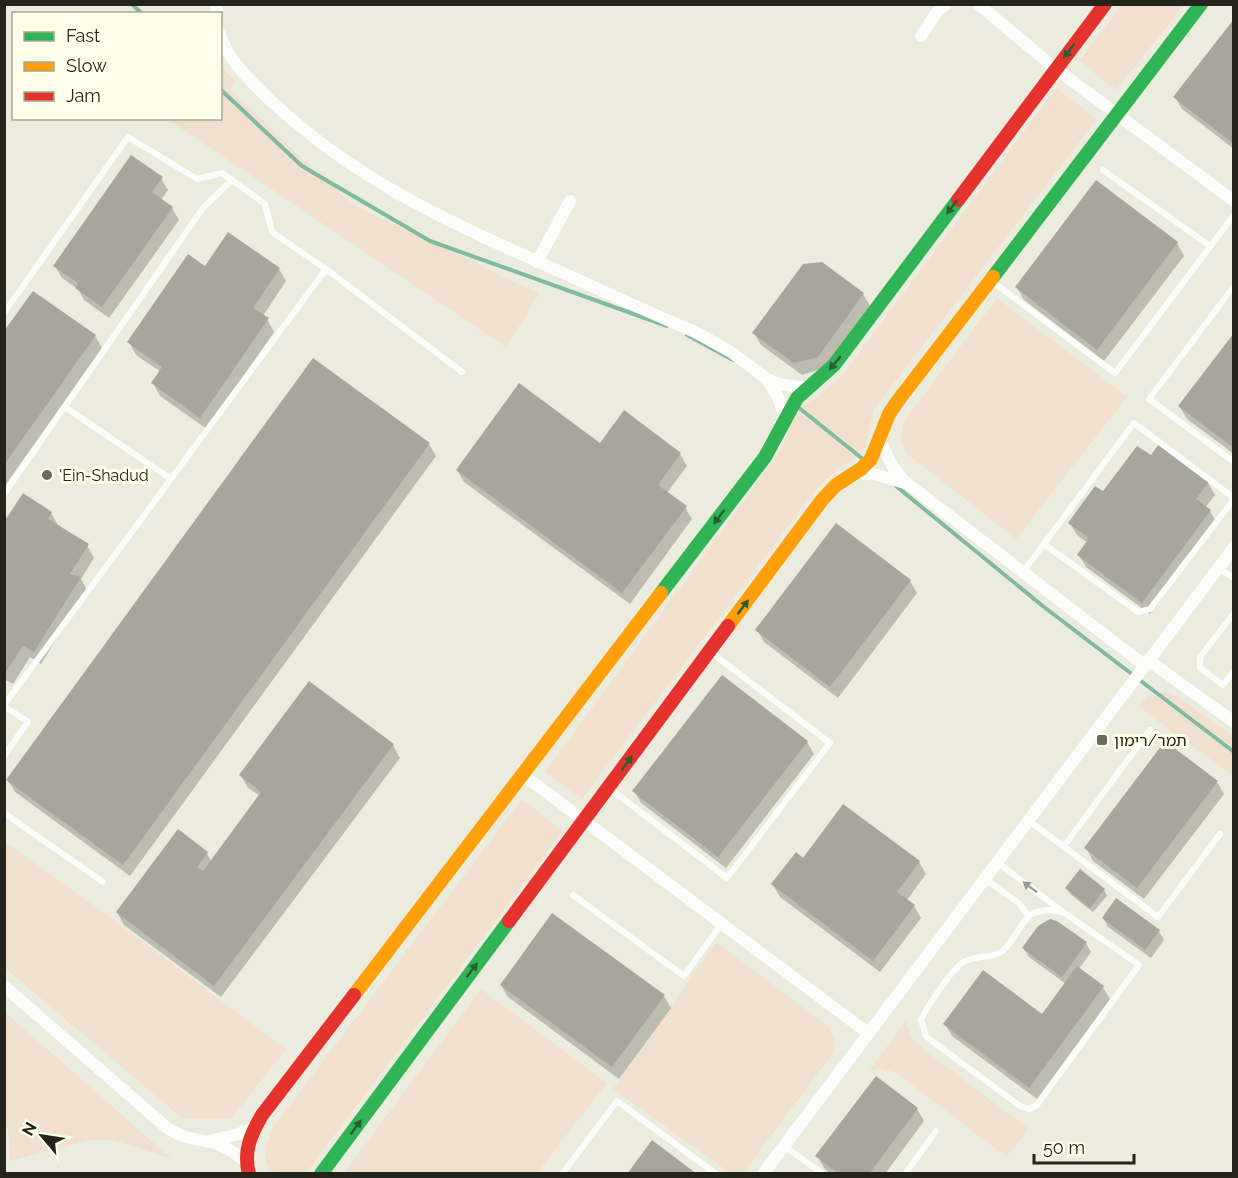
<svg xmlns="http://www.w3.org/2000/svg" width="1238" height="1178" font-family="Raleway,'Noto Sans Hebrew',sans-serif">
	<style>
		.green { fill: #f2e0cf }
		.shadow { fill: #0003 }
		.lines { fill: none; stroke-linecap: round; stroke-linejoin: round }
		.stream { stroke: #82baa0; stroke-width: 4 }
		.building { fill: #a8a69c }
		.lane { stroke: #fcfcfa; stroke-width: 6 }
		.street { stroke: #fcfcfa; stroke-width: 12 }
		.fast { stroke: #30b455; stroke-width: 14 }
		.slow { stroke: #ff9f0a; stroke-width: 14 }
		.jam { stroke: #e5322d; stroke-width: 14 }
		.oneway { fill: #295e32 }
		.oneway2 { fill: #9b9b95 }
		.poi-dot { fill: #6a6a5e; stroke: #feffe9; stroke-width: 2 }
		.labels { text-anchor: middle; stroke-width: 6; stroke-linejoin: round; paint-order: stroke }
		.poi-label { font-size: 16px; fill: #24241a; stroke: #feffe9; text-anchor: start }
	</style>
	<rect width="100%" height="100%" fill="#ebecdd"/>
	<path class="green" d="M1122,5H1184L1116,90L1079,61Z
		M221,67L236,82L230,89L299,156L358,208L430,241L539,294L506,347L167,119L220,118Z
		M1056,88L1097,119L874,409L865,447L854,460L841,467L816,489L582,799L545,772L781,450L795,416L808,402L819,396L842,376Z
		M997,298L1127,397L1016,539L906,453L900,438L904,421Z
		M1163,692L1177,696L1233,736V776L1139,707L1147,696Z
		M522,799L563,831L306,1173H274C258,1161 268,1141 274,1126Z
		M5,842L104,913L286,1049L231,1119L182,1118L5,968Z
		M716,942L829,1027L835,1039L833,1053L743,1173H730L613,1089Z
		M481,989L607,1083L537,1173H344Z
		M4,1012H5L172,1159L113,1140H90L10,1161L8,1128H4Z
		M907,1019C906,1031 913,1039 920,1047L1029,1129L1006,1157L897,1073L880,1068L869,1071Z"/>
	<path class="shadow" d="M1234,21V149L1182,109L1175,97Z
		M161,178L168,190L161,200L172,208L179,220L109,318L84,300L78,289L62,278L55,266Z
		M1097,182L1177,243L1184,256L1104,361L1024,300L1017,287Z
		M229,234L279,269L286,281L263,316L267,319L274,332L207,429L160,396L153,383L161,372L136,355L129,342L205,268Z
		M863,294L870,306L824,368L802,375L761,345L754,333Z
		M4,334L95,336L102,348L4,487Z
		M1234,336V454L1187,419L1180,407Z
		M429,444L436,456L130,876L15,792L8,780Z
		M680,454L687,466L667,493L685,507L692,519L630,604L464,482L457,470Z
		M1151,457L1208,483L1215,495L1205,508L1210,511L1217,523L1150,614L1086,567L1079,555L1088,543L1077,535L1070,523L1103,493Z
		M23,495L51,513L58,525L87,545L94,558L81,579L87,590L41,664L30,657L13,684L4,679V525Z
		M836,525L910,581L917,593L838,698L764,642L757,630Z
		M310,683L393,745L400,758L221,997L124,925L117,912L207,853L211,861L260,796L248,788L241,776Z
		M807,742L814,754L726,868L641,803L634,791Z
		M1217,782L1224,794L1144,899L1093,861L1086,848Z
		M803,860L919,862L926,874L907,900L914,906L921,918L880,972L780,897L773,885Z
		M1067,888L1104,890L1107,896L1093,912L1070,894Z
		M1103,918L1159,931L1164,940L1151,958L1108,927Z
		M1086,943L1091,952L1079,969L1103,987L1110,999L1037,1099L952,1036L945,1024L1042,1016L1066,984L1029,957L1024,949Z
		M501,985L664,996L671,1008L619,1079L508,997Z
		M876,1078L917,1109L924,1121L885,1174H831L824,1168L817,1156Z"/>
	<g class="lines">
		<path class="stream" d="M132,4L142,14
			M220,89L302,166L430,241L667,326
			M687,335L733,360
			M798,407L864,460
			M896,486L1044,607L1234,752"/>
	</g>
	<path class="building" d="M1234,19V144L1173,97Z
		M131,155L163,177L152,192L173,207L102,307L75,288L78,283L53,266Z
		M1096,180L1178,242L1097,350L1015,287Z
		M228,232L280,268L253,308L269,318L200,418L151,383L162,367L127,342L188,254L205,266Z
		M822,262L864,293L818,357L794,363L752,333L803,264Z
		M33,291L96,335L4,465V331Z
		M1234,333V448L1178,406Z
		M313,358L430,443L123,865L6,780Z
		M519,383L600,443L624,410L681,453L658,485L687,506L622,593L456,470Z
		M1159,444L1209,482L1196,499L1211,510L1142,603L1077,555L1089,538L1068,523L1095,486L1103,491L1137,446L1151,455Z
		M23,493L52,512L48,519L89,544L70,574L81,577L34,652L23,646L4,675V522Z
		M836,523L911,580L830,687L755,630Z
		M722,675L808,741L718,857L632,791Z
		M309,681L394,744L214,986L116,912L178,829L208,852L197,867L203,871L261,792L239,775Z
		M1165,741L1218,781L1137,888L1084,848Z
		M843,804L920,861L897,892L915,905L873,961L771,884L796,852L803,858Z
		M1080,869L1105,889L1090,908L1065,888Z
		M1116,898L1160,930L1145,950L1102,918Z
		M552,913L665,995L612,1067L500,985Z
		M1050,919L1057,921L1087,942L1062,977L1022,948L1038,926Z
		M1077,966L1104,986L1029,1088L943,1024L983,970L1042,1014Z
		M876,1076L918,1108L869,1174H839L815,1156Z
		M652,1140L697,1174H627Z"/>
	<g class="lines">
		<path class="lane" d="M1103,170L1210,246
			M326,269L462,372
			M993,282L1115,373L1234,215
			M1234,286L1149,399L1234,462
			M4,313L128,137L197,179L222,173L265,204L272,232L326,269L4,705
			M65,407L171,479
			M4,494L203,208L232,180
			M1044,544L1138,612L1150,609L1234,499
			M1219,568L1234,578
			M1023,572L1134,423L1234,498
			M1234,613L1200,657V668L1223,685L1234,671
			M4,706L28,722L4,756
			M609,788L727,878L830,743L712,653
			M4,813L103,882
			M1028,820L1158,917L1220,834
			M1064,846L1150,730
			M997,862L1063,912
			M985,879L1020,904L1029,917
			M573,895L684,976L722,923
			M1048,910L1063,912L1139,965L1037,1105L1029,1109L1020,1106L932,1041L926,1036L921,1020C927,1007 953,967 965,961C976,955 990,959 1001,952C1014,943 1021,919 1034,913C1038,911 1043,911 1048,910Z
			M784,1146L823,1174
			M562,1174L617,1101L716,1174
			M905,1174L936,1131"/>
		<path class="street" d="M216,4L217,14
			M978,4L1056,69L1234,201
			M220,34C229,62 249,79 269,99C351,176 439,218 541,263C592,286 643,310 695,332L731,352L767,379L779,384L808,388
			M921,36L937,12L946,4
			M537,262L570,201
			M767,379L779,399L785,419
			M879,438L893,467L903,480L1144,665
			M853,473L874,474L905,483
			M1148,660L1234,722
			M522,774L868,1033
			M4,986L166,1127C182,1138 192,1139 211,1142C224,1145 235,1153 245,1161
			M209,1141L239,1134L256,1126
			M763,1174L1234,547"/>
		<path class="fast" d="M993,277L1201,4
			M661,593L765,457L797,398L834,365L958,200
			M321,1174L509,921"/>
		<path class="slow" d="M728,626L822,500L836,485L861,469L871,459L889,414L897,402L993,277
			M354,995L661,593"/>
		<path class="jam" d="M958,200L1105,4
			M509,921L728,626
			M249,1174C243,1151 251,1134 262,1115L354,995"/>
	</g>
	<defs><path id="oneway-solid" d="M-6-.8H1V-3.2L6.5 0L1 3.2V.8H-6Z" transform="scale(1.5)"/></defs>
	<g class="oneway">
		<use href="#oneway-solid" transform="translate(1069 51) rotate(127)"/>
		<use href="#oneway-solid" transform="translate(952 207) rotate(127)"/>
		<use href="#oneway-solid" transform="translate(835 363) rotate(130)"/>
		<use href="#oneway-solid" transform="translate(719 517) rotate(127)"/>
		<use href="#oneway-solid" transform="translate(743 607) rotate(-53)"/>
		<use href="#oneway-solid" transform="translate(627 763) rotate(-54)"/>
		<use href="#oneway-solid" transform="translate(472 970) rotate(-53)"/>
		<use href="#oneway-solid" transform="translate(356 1127) rotate(-53)"/>
	</g>
	<use class="oneway2" href="#oneway-solid" transform="translate(1030 887) rotate(-143)"/>
	<g class="poi-dot">
		<circle cx="47" cy="475" r="6"/>
		<rect x="1096" y="734" width="12" height="12" rx="3"/>
	</g>
	<g class="labels">
		<g class="poi-label">
			<text x="59" y="481">'Ein-Shadud</text>
			<text x="1114" y="746">תמר/רימון</text>
		</g>
	</g>
	<rect width="1238" height="1178" fill="none" stroke="#24241a" stroke-width="12"/>
	<rect x="12" y="12" width="210" height="108" fill="#feffe9" stroke="#a7a796" stroke-width="1.5"/>
	<rect x="24" y="32" width="30" height="9" fill="#30b455" stroke="#a7a796" stroke-width="1.5"/>
	<text x="66" y="42" font-size="18" fill="#24241a">Fast</text>
	<rect x="24" y="62" width="30" height="9" fill="#ff9f0a" stroke="#a7a796" stroke-width="1.5"/>
	<text x="66" y="72" font-size="18" fill="#24241a">Slow</text>
	<rect x="24" y="92" width="30" height="9" fill="#e5322d" stroke="#a7a796" stroke-width="1.5"/>
	<text x="66" y="102" font-size="18" fill="#24241a">Jam</text>
	<g transform="translate(42 1136) rotate(299)" stroke="#feffe9" stroke-width="4.5" paint-order="stroke">
	<path d="M0-4.5L10 22L0 15L-10 22Z" fill="#24241a"/>
	<text y="-9" font-size="16" font-weight="bold" text-anchor="middle" fill="#24241a">N</text>
	</g>
	<path d="M1034 1154v9h100v-9" fill="none" stroke="#24241a" stroke-width="3"/>
	<text x="1043" y="1154" font-size="18" fill="#24241a" stroke="#feffe9" stroke-width="4.5" paint-order="stroke">50 m</text>
</svg>
